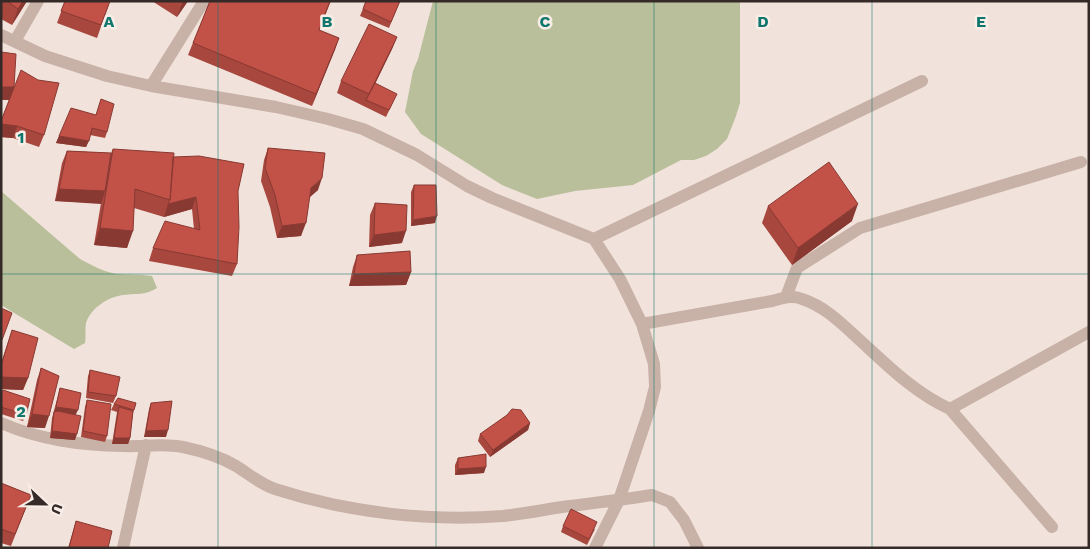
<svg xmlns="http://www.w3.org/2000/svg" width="1090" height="549" font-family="'Work Sans',sans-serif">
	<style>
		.green { fill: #b9bf9b }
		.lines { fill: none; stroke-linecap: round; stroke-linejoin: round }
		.minor { stroke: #c8b1a7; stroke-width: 12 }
		.wall { fill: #a7473e }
		.shaded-wall { fill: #883932 }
		.building { fill: #c25248; stroke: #883932 }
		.grid { fill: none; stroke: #0f766e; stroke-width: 1; stroke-opacity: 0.55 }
		.grid-label { font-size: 16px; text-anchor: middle; font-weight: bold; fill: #0f766e; stroke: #f9eee7; stroke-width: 5; stroke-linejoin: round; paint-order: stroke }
	</style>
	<rect width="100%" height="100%" fill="#f1e3db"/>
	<path class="green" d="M433,1H740V103L736,116L727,139L717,149L706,156L694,160H681L633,185L575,191L537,199L502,185L421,134L405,112L413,71L418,59Z
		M1,191L80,259C91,265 104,272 117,274C129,275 140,274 152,276L157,288C143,296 138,293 123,295C108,297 91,308 86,323C85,329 86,337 85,343L74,349L1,305Z"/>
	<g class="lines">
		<path class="minor" d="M1,35L45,56L107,76L151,86L276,107L328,119L363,129L417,155L467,186L492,198L594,239L620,279L642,324L654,364L655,387L649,411L619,500L595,548
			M15,41L38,1
			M151,86L204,1
			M594,239L922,81
			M786,297L797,268L860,228L1081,162
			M642,324L772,301C782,298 792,295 802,299C827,307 845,327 864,344C891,369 917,394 950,409L1089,332
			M950,409L1052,527
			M1,423C40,440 80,445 123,446C143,447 163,443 183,447C202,451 219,456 236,466C249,474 260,484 275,489C346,512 428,522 503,516C522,514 543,510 562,507C592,503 622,500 652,495L670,502L684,520L698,548
			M123,548L146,445"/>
	</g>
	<path class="wall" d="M1,1H27L12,25L1,19Z
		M65,1H110L97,38L57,23Z
		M152,1H188L177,17Z
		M210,1H331L319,30L339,38L312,106L188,55Z
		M366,1H400L389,28L360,16Z
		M397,37L392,49L375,84L394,100L386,117L337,93L341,81Z
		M1,52L14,87L44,135L39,147L13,138L1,137V121L9,100H1Z
		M101,99L107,132L105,138L90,135L86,147L56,143L59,136L96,115Z
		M268,148L318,190L309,198L301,236L277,238L270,207L261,181L264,160Z
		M113,149L173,157L238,191L237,264L232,276L149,261L153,248L194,229L192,209L164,217L134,208L127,248L94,245L101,203L55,201L62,163L67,151L111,153Z
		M414,185L435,223L411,226V192Z
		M375,203L402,243L369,247L370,215Z
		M768,206L852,221L792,265L762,223Z
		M357,255L411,272L406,285L349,286L353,267Z
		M12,330L28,378L23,390L1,389V363Z
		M41,368L45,428L27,427L37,380Z
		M90,370L116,396L113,403L86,398L88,376Z
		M60,388L76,415L75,440L50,438L52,418Z
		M1,394L26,415L23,421L1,414Z
		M87,400L107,436L105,442L81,437L85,407Z
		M136,403L133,413L130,438L128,444H112L117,412L111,410L114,404Z
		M151,403L166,437H144L149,409Z
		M530,423L528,430L490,457L478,441L480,434Z
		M458,458L484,473L455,475V465Z
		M1,483L31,495L11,546L1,543Z
		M76,521L108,548H68Z
		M563,526L595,529L587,545L561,532Z"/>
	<path class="shaded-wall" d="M23,1H27L12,25L18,9Z
		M183,1H188L177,17Z
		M397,37L392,49L367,100H366Z
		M339,38L335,50L312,106L316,94Z
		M1,87H14L10,100H1Z
		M1,124L17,126L13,138L1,137Z
		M59,136L89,141L86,147L56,143Z
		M322,178L318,190L306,200L311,188Z
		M59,189L105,191L101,204L55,201Z
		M196,197L192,209L164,217L168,204Z
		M858,204L852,221L792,265L798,248Z
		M437,216L435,223L411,226L413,220Z
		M306,223L301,236L277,238L282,226Z
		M100,228L133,231L127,248L94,245Z
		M406,231L402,243L369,247L374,235Z
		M411,272L406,285L349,286L354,274Z
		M1,377L28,378L23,390L1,389Z
		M56,407L78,410L75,416L53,414Z
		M32,414L49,416L45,428L27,427Z
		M530,423L528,430L490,457L493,450Z
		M168,430L166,437H144L146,431Z
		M52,431L77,434L75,440L50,438Z
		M114,438H130L128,444H112Z
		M486,467L484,473L455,475L458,469Z"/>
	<path class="building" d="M7,1H23L18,9Z
		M65,1H110L101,25L61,11Z
		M210,1H330L319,30L339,38L316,94L193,43Z
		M366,1H400L391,22L363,9Z
		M369,24L397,37L369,94L341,81Z
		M1,52L16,54L14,87H1Z
		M21,70L38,80L59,83L44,135L17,126L1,124V121Z
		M375,83L397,94L389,110L366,100Z
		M101,99L114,104L107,132L92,128L89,141L59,136L71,108L96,115Z
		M268,148L325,153L322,178L311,188L306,223L282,226L275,195L265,168Z
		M113,149L174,153L170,200L135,189L133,231L100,228Z
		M67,151L111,153L105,191L59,189Z
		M199,156L244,164L238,191L239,227L237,264L153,248L165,221L200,230L196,197L168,204L170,200L173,157Z
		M829,162L858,204L798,248L768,206Z
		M414,185H436L437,216L413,220Z
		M375,203L407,205L406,231L374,235Z
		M410,251L411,272L354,274L357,255Z
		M1,308L12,313L2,340H1Z
		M12,330L38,338L28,378L1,377V366Z
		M41,368L59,376L49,416L32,414Z
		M90,370L120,377L116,396L88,392Z
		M60,388L81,393L78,410L56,407Z
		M3,390L30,399L26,415L1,407V394Z
		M118,398L136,403L134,410L114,404Z
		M87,400L111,404L107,436L83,431Z
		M172,401L168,430L146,431L151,403Z
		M119,407L133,411L130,438H114Z
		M512,409L521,410L530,423L493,450L480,434L507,415Z
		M58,411L81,416L77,434L52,431L54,412Z
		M486,454V467L458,469V458Z
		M1,483L31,495L15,534L1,529Z
		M571,509L597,522L589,539L563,526Z
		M76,521L112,531L108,548H69Z"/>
	<path class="grid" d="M218,1V548M436,1V548M654,1V548M872,1V548M1,274H1089"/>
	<g class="grid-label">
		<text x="109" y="27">A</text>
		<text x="327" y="27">B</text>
		<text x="545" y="27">C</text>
		<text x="763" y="27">D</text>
		<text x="981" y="27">E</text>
		<text x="21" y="143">1</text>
		<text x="21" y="417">2</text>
	</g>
	<rect width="1090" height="549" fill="none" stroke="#352a27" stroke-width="5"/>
	<g transform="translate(45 504) rotate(112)" stroke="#f9eee7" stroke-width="4" paint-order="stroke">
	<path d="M0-4L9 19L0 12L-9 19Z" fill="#352a27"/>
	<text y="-8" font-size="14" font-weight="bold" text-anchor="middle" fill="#352a27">U</text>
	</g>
</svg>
